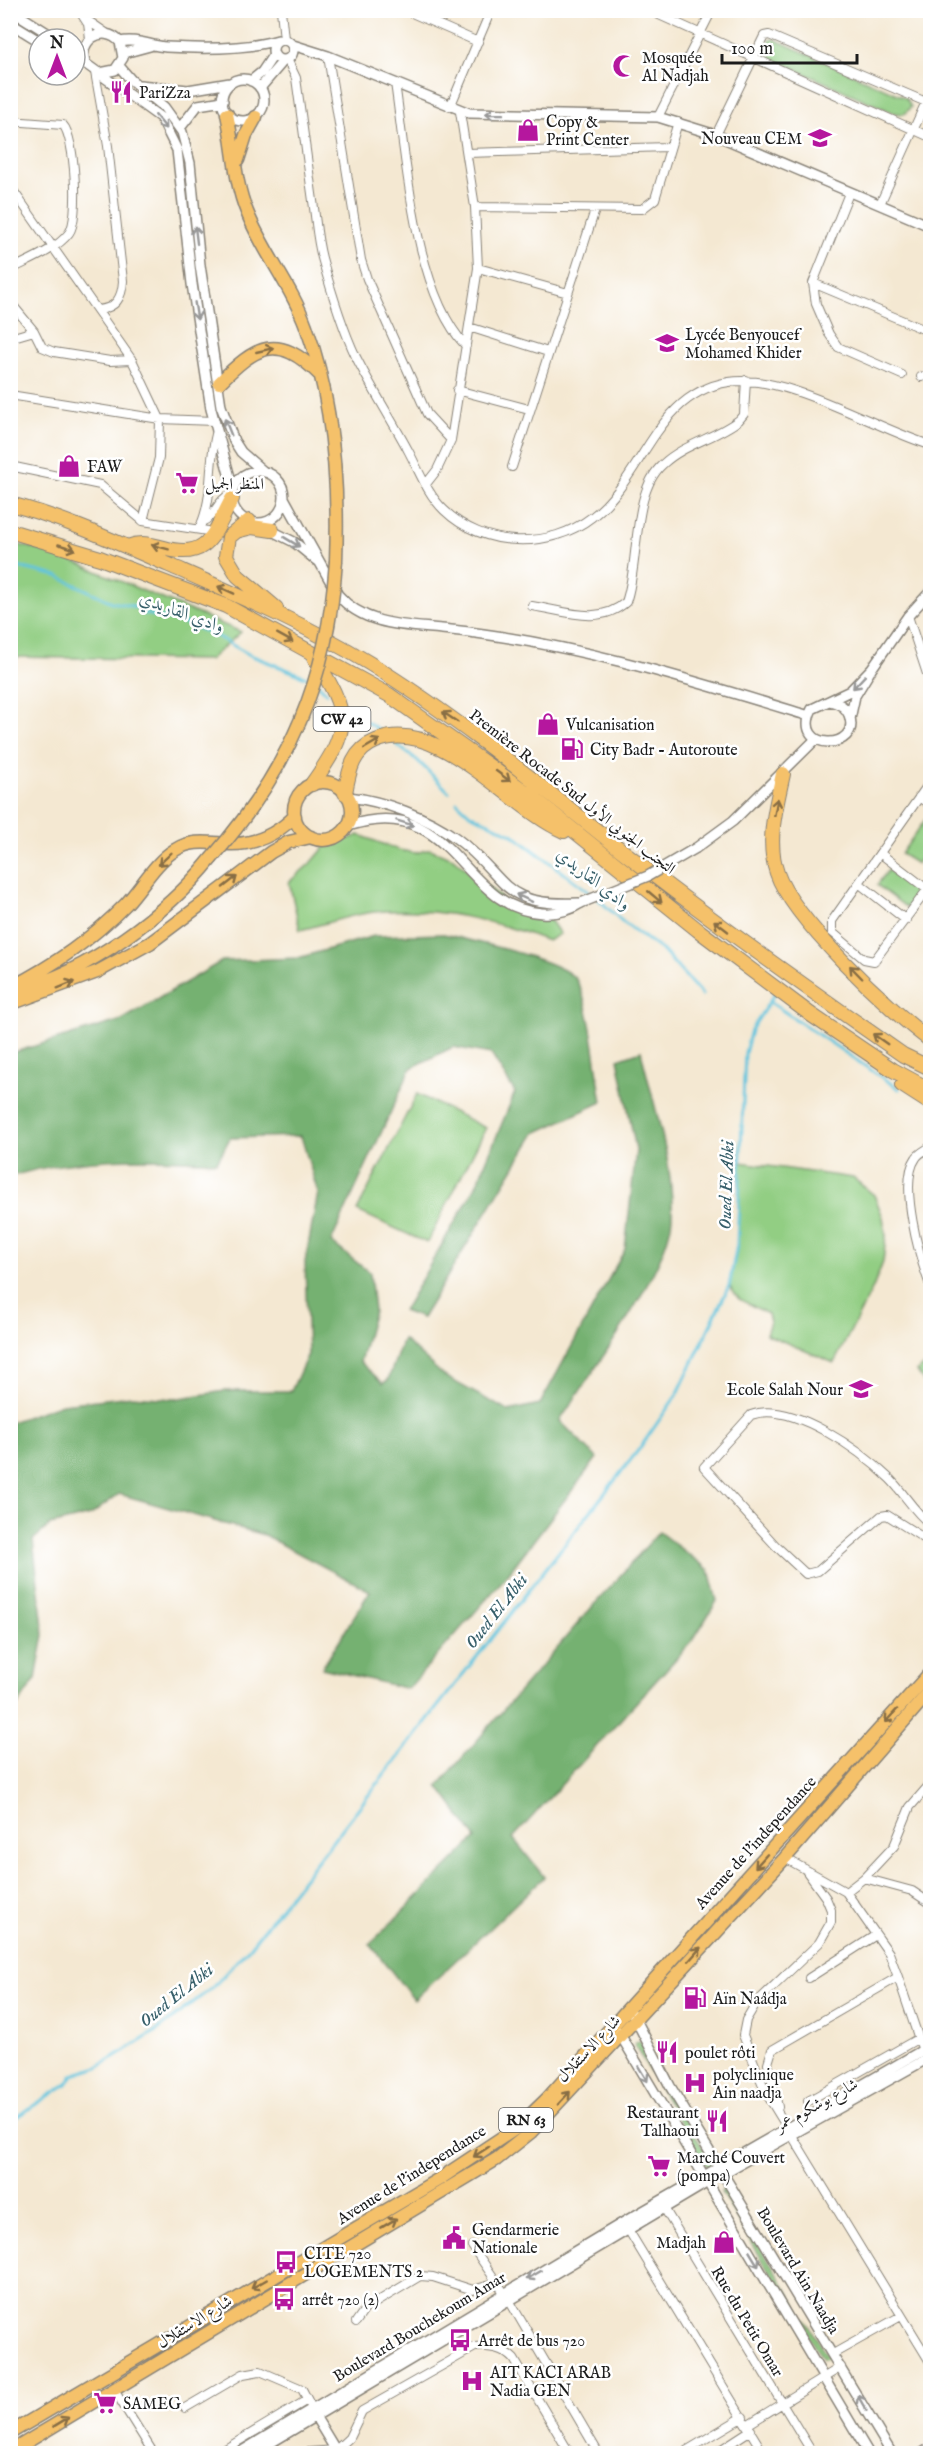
<svg xmlns="http://www.w3.org/2000/svg" width="941" height="2464" font-family="'IM FELL English',Amiri,serif">
	<style>
		.green { fill: #92ce83; stroke: #577550; stroke-width: 1.5 }
		.forest { fill: #75b171; stroke: #486646; stroke-width: 1.5 }
		.lines { fill: none; stroke-linecap: round; stroke-linejoin: round }
		.stream { stroke: #60c4de; stroke-width: 3 }
		.minor-casing { stroke: #888277; stroke-width: 10 }
		.tertiary-casing { stroke: #888277; stroke-width: 12 }
		.primary-casing { stroke: #888277; stroke-width: 15 }
		.trunk-casing { stroke: #888277; stroke-width: 15 }
		.motorway-casing { stroke: #888277; stroke-width: 16 }
		.minor { stroke: #fff; stroke-width: 8 }
		.tertiary { stroke: #fff; stroke-width: 9 }
		.primary { stroke: #f5c16b; stroke-width: 12 }
		.trunk { stroke: #f5c16b; stroke-width: 12 }
		.motorway { stroke: #f5c16b; stroke-width: 14 }
		.tertiary-bridge-casing { stroke: #888277; stroke-width: 12; stroke-linecap: butt }
		.trunk-bridge-casing { stroke: #888277; stroke-width: 15; stroke-linecap: butt }
		.tertiary-bridge { stroke: #fff; stroke-width: 9 }
		.trunk-bridge { stroke: #f5c16b; stroke-width: 12 }
		.oneway { stroke: #999 }
		.oneway2 { stroke: #886e44 }
		.labels { text-anchor: middle; stroke-width: 5; stroke-linejoin: round; paint-order: stroke }
		.shield { fill: #fff; stroke: #606060; stroke-width: 1.5 }
		.shield-label { font-size: 15px; font-weight: bold; fill: #1c1c1c }
		.poi-label { font-size: 16px; fill: #1c1c1c; stroke: #fff; text-anchor: start }
		.street-label { font-size: 16px; fill: #1c1c1c; stroke: #fff }
		.water-label { font-size: 18px; font-style: italic; fill: #375f6a; stroke: #fff }
	</style>
	<rect width="100%" height="100%" fill="#fff"/>
	<filter id="ink" filterUnits="userSpaceOnUse"><feTurbulence type="fractalNoise" baseFrequency=".0167" numOctaves="2"/><feDisplacementMap in="SourceGraphic" scale="12" xChannelSelector="R" yChannelSelector="G"/><feConvolveMatrix kernelMatrix="1 2 1 2 8 2 1 2 1" color-interpolation-filters="sRGB"/></filter>
	<filter id="wash" filterUnits="userSpaceOnUse"><feTurbulence type="fractalNoise" baseFrequency=".008" numOctaves="4" result="noise"/><feDisplacementMap in="SourceGraphic" scale="24" xChannelSelector="R" yChannelSelector="G"/><feGaussianBlur stdDeviation="1.35" result="paint"/><feColorMatrix in="noise" values="0 0 0 0 0 0 0 0 0 0 0 0 0 0 0 0 0 1.4 0 .05"/><feComposite in="paint" operator="in"/></filter>
	<g filter="url(#wash)">
		<rect width="100%" height="100%" fill="#f4e8d2"/>
		<path class="green" d="M774,39L906,98L911,107L904,114L894,113L772,59L766,49L770,40Z
			M11,543L54,553L241,632L209,660L11,657Z
			M925,820L930,824V844L917,864L901,854Z
			M359,835L399,850L416,853L430,849L453,858L516,910L551,921L560,934L548,941C495,921 443,908 386,911C357,912 327,924 300,930L289,882L313,861L329,842L342,841Z
			M888,870L919,893L907,908L877,885Z
			M417,1094L486,1128L427,1243L357,1211Z
			M740,1162L853,1178L874,1195L883,1217L886,1236L883,1262L873,1288L834,1363L766,1334L770,1322L768,1314L739,1299L729,1286L737,1245Z
			M930,1362V1392L917,1371Z
			M640,2041L712,2164L707,2167L634,2044Z
			M725,2189L828,2357L823,2359L721,2192Z"/>
		<path class="forest" d="M444,934C470,941 566,960 577,981C592,1010 596,1069 602,1102L535,1133L422,1318L403,1311L475,1188L515,1092L491,1054L453,1047L411,1068L331,1242L370,1273L374,1311L360,1362L383,1383L388,1380L403,1339L444,1376L508,1411L540,1404L625,1249L636,1150L618,1059L641,1051C653,1104 674,1162 672,1217C669,1269 590,1374 560,1421L597,1458L504,1579L408,1689L322,1668L370,1591L264,1535L119,1494L91,1515L50,1525L33,1540L44,1635L36,1679L11,1715V1422L62,1404L132,1396L174,1399L225,1391H291L308,1354L305,1262L318,1193L301,1136L230,1138L217,1162C146,1157 80,1156 11,1176V1053L122,1020L222,961L298,958L374,936Z
			M659,1532L709,1570L717,1601L693,1640L513,1838L544,1877L414,2000L370,1944L476,1838L438,1786L585,1615Z"/>
		<g class="lines">
			<path class="stream" d="M10,565L57,576L112,602L137,607L142,613L179,621L211,633L250,655L311,679
				M317,683L327,693
				M347,708L383,733
				M396,744L418,761L449,792
				M457,802L470,814L512,834L593,895
				M598,899L624,923L663,951L702,995
				M770,1002L899,1089
				M10,2121L67,2084L73,2075L98,2067L155,2032L212,1988L249,1948L640,1448L678,1393L729,1286L737,1245L745,1053L751,1030L775,993"/>
		</g>
	</g>
	<g filter="url(#ink)">
		<g class="lines">
			<g class="minor-casing">
				<path id="minor" d="M79,10L88,24L90,38
					M281,10L284,39
					M405,10L478,42
					M477,10L489,15
					M648,10L930,137
					M87,20L106,33
					M328,56L361,260L367,279L427,414L451,440
					M287,59L296,78C302,119 307,160 313,201C316,220 317,240 322,258C331,291 341,325 356,357C372,389 392,420 409,452C419,471 428,495 444,510C483,548 550,550 592,517C644,478 655,393 729,382C786,373 874,428 930,445
					M95,72L108,146L123,281C122,298 116,308 98,310
					M395,83C406,157 414,292 466,346
					M450,107L491,10
					M658,117L712,10
					M10,121L63,125C75,137 80,219 69,233C56,250 29,260 10,270
					M716,135L764,36L769,35L926,102
					M467,153L668,147
					M10,186L132,360L160,419L159,458L143,521
					M849,193L813,283L816,304L829,334L838,347L902,375
					M880,204L930,93
					M475,207L642,209L655,199L678,122
					M478,268L568,293
					M813,283L930,332
					M10,302L34,331L42,347L54,352L110,361L132,360
					M469,327L548,352
					M10,338L34,331
					M921,377L930,375
					M457,390L529,409
					M10,395L160,419L214,421
					M10,466L100,485L143,521L214,532
					M512,467L595,210
					M426,484L437,470L451,440L478,268L475,207L460,112
					M202,522C217,515 216,501 232,493
					M199,529C215,497 207,463 217,431
					M532,606C565,611 599,626 626,602C640,563 631,492 663,464C684,444 716,438 739,420L744,414L746,380
					M908,616L930,683
					M930,782L832,921V932L864,959L874,961L930,886
					M919,797L930,805
					M881,854L928,890
					M860,884L906,920
					M930,1147C926,1150 919,1153 916,1158C898,1183 920,1259 930,1285
					M930,1524C914,1512 904,1493 890,1479C862,1452 792,1400 751,1415L704,1467L776,1546L806,1574L818,1571L881,1516L887,1515L930,1542
					M785,1858L846,1892L889,1953L898,1977
					M805,1869L826,1898L831,1910V1922L819,1943L756,2003L746,2020L743,2035L766,2093L930,2362
					M864,1878L912,1891L930,1903
					M846,1892L864,1878L894,1846L910,1807L930,1784
					M809,1978L876,1935
					M808,2101L919,2038
					M778,2107L768,2063L772,2050L898,1977L923,2051L930,2065
					M661,2203L813,2454
					M626,2226L764,2454
					M472,2246L509,2300L599,2454
					M356,2322L365,2309L420,2276L433,2277L473,2290L497,2283
					M833,2354L901,2316
					M114,2390L154,2454
					M185,2408L243,2374L260,2371L302,2389L314,2412
					M747,2425L841,2367
					M217,2454L307,2400
					M282,2454L336,2450L349,2438L362,2411L475,2347C490,2346 503,2348 514,2359L570,2454
					M681,2454L743,2417
					M714,2454L751,2430
					M919,2454L930,2447"/>
			</g>
			<g class="tertiary-casing">
				<path id="tertiary" d="M11,10L57,39
					M10,23L39,41
					M273 50a10 10 0 1 1 20 0a10 10 0 1 1-20 0Z
					M120,42C136,38 150,46 166,47C201,49 244,50 278,40
					M293,45L328,56L469,113L658,117L716,135L930,226
					M124,53L150,46
					M119,66L131,80L164,107L182,132L190,163L200,265L221,406L234,441L241,452L264,472
					M100,73L115,70L123,58L120,42C103,23 76,41 86,64L161,118L177,150L192,284L211,409L233,488
					M222 100a21 21 0 1 1 42 0a21 21 0 1 1-42 0Z
					M251,81L262,72L274,54
					M140,85L188,90L230,83
					M260,88L284,60
					M180,128L198,105L223,101
					M232 497a26 26 0 1 1 52 0a26 26 0 1 1-52 0Z
					M284,498L338,595C366,628 411,625 451,630C574,643 691,680 809,716
					M268,529L294,542L316,560
					M872,668L908,616L930,592
					M830,701C839,703 846,707 849,715C863,751 791,753 812,709L850,691L872,668L855,696L850,719
					M349,797C384,801 427,817 456,838C510,878 498,907 579,903
					M348,826C456,791 460,909 542,913C557,914 569,911 581,903
					M696,848L733,821L816,739
					M633,2014L670,2086L892,2454
					M618,2031L869,2454
					M718,2176L930,2057
					M315,2416L338,2454
					M237,2454L624,2222L930,2046
					M252,2454L703,2185"/>
			</g>
			<g class="primary-casing">
				<path id="primary" d="M10,2433L441,2178L518,2127L547,2099L930,1673
					M10,2452L497,2159L531,2132L785,1858L930,1691"/>
			</g>
			<g class="trunk-casing">
				<path id="trunk" d="M227,114C234,146 234,181 247,212C263,252 291,285 306,326C333,400 339,482 336,561
					M238,160L246,135L256,117
					M219,383C256,346 277,332 319,374
					M294 811a29 29 0 1 1 58 0a29 29 0 1 1-58 0Z
					M10,988C54,965 91,940 126,904C142,887 155,862 175,850C192,839 209,843 229,844C254,845 277,834 295,816
					M19,988C85,976 169,911 211,859
					M10,1004L97,972L150,943L271,852L289,842L311,837"/>
			</g>
			<g class="motorway-casing">
				<path id="motorway" d="M10,504C65,518 118,543 169,565C237,595 305,624 369,663C458,718 538,784 620,849C712,921 807,988 903,1055L930,1068
					M249,521L229,537L226,556L238,576L276,608
					M240,530L252,527L272,530
					M10,531L100,558L226,606L389,695L527,793L698,930L810,1014L893,1070L930,1090
					M127,547C141,542 150,544 164,548C209,561 214,532 232,499
					M783,774C776,807 766,841 777,873C792,918 890,1011 930,1040
					M312,784C352,728 350,715 314,657
					M345,793C349,770 353,750 376,741C439,715 511,809 564,831
					M902,1085L930,1103"/>
			</g>
			<use href="#minor" class="minor"/>
			<use href="#tertiary" class="tertiary"/>
			<use href="#primary" class="primary"/>
			<use href="#trunk" class="trunk"/>
			<use href="#motorway" class="motorway"/>
			<g class="tertiary-bridge-casing">
				<path id="tertiary-bridge" d="M581,903L648,876L696,848"/>
			</g>
			<g class="trunk-bridge-casing">
				<path id="trunk-bridge" d="M211,859C290,769 328,680 336,561"/>
			</g>
			<use href="#tertiary-bridge" class="tertiary-bridge"/>
			<use href="#trunk-bridge" class="trunk-bridge"/>
		</g>
		<defs><path id="oneway-shaft" d="M-6 0H5M1.5-3L5.5 0L1.5 3" fill="none" stroke-width="1.6" stroke-linecap="round" stroke-linejoin="round" transform="scale(1.5)"/></defs>
		<g class="oneway">
			<use href="#oneway-shaft" transform="translate(494 114) rotate(-179)"/>
			<use href="#oneway-shaft" transform="translate(161 122) rotate(50)"/>
			<use href="#oneway-shaft" transform="translate(196 235) rotate(-97)"/>
			<use href="#oneway-shaft" transform="translate(196 311) rotate(81)"/>
			<use href="#oneway-shaft" transform="translate(228 427) rotate(-112)"/>
			<use href="#oneway-shaft" transform="translate(292 542) rotate(31)"/>
			<use href="#oneway-shaft" transform="translate(859 682) rotate(133)"/>
			<use href="#oneway-shaft" transform="translate(405 823) rotate(17)"/>
			<use href="#oneway-shaft" transform="translate(524 898) rotate(-155)"/>
			<use href="#oneway-shaft" transform="translate(643 2074) rotate(59)"/>
			<use href="#oneway-shaft" transform="translate(754 2259) rotate(59)"/>
			<use href="#oneway-shaft" transform="translate(534 2275) rotate(150)"/>
			<use href="#oneway-shaft" transform="translate(862 2403) rotate(-120)"/>
		</g>
		<g class="oneway2">
			<use href="#oneway-shaft" transform="translate(265 350) rotate(-13)"/>
			<use href="#oneway-shaft" transform="translate(67 547) rotate(17)"/>
			<use href="#oneway-shaft" transform="translate(160 547) rotate(-165)"/>
			<use href="#oneway-shaft" transform="translate(226 590) rotate(-156)"/>
			<use href="#oneway-shaft" transform="translate(285 638) rotate(29)"/>
			<use href="#oneway-shaft" transform="translate(450 717) rotate(-146)"/>
			<use href="#oneway-shaft" transform="translate(372 744) rotate(-30)"/>
			<use href="#oneway-shaft" transform="translate(503 776) rotate(36)"/>
			<use href="#oneway-shaft" transform="translate(776 807) rotate(-79)"/>
			<use href="#oneway-shaft" transform="translate(165 859) rotate(136)"/>
			<use href="#oneway-shaft" transform="translate(230 882) rotate(-38)"/>
			<use href="#oneway-shaft" transform="translate(655 897) rotate(40)"/>
			<use href="#oneway-shaft" transform="translate(721 926) rotate(-142)"/>
			<use href="#oneway-shaft" transform="translate(856 972) rotate(-134)"/>
			<use href="#oneway-shaft" transform="translate(66 985) rotate(-22)"/>
			<use href="#oneway-shaft" transform="translate(880 1039) rotate(-145)"/>
			<use href="#oneway-shaft" transform="translate(891 1716) rotate(133)"/>
			<use href="#oneway-shaft" transform="translate(761 1861) rotate(132)"/>
			<use href="#oneway-shaft" transform="translate(695 1954) rotate(-49)"/>
			<use href="#oneway-shaft" transform="translate(564 2098) rotate(-47)"/>
			<use href="#oneway-shaft" transform="translate(481 2152) rotate(147)"/>
			<use href="#oneway-shaft" transform="translate(389 2223) rotate(-31)"/>
			<use href="#oneway-shaft" transform="translate(259 2284) rotate(150)"/>
			<use href="#oneway-shaft" transform="translate(61 2422) rotate(-31)"/>
		</g>
	</g>
	<defs>
		<g id="mosque-bare" transform="scale(1.8)"><path d="M3.5-4.9A6 6 0 1 0 3.5 4.9A5 5 0 1 1 3.5-4.9Z" fill="#b5179e" stroke="#fff" stroke-width="2.5" paint-order="stroke"/></g>
		<g id="restaurant-bare" transform="scale(1.8)"><path d="M-5-6h1v4h1v-4h1v4h1v-4h1v5L-1.5 .5V6h-2V.5L-5-1ZM5-6V6H3V1.5H1.5Q1.5-4 5-6Z" fill="#b5179e" stroke="#fff" stroke-width="2.5" paint-order="stroke"/></g>
		<g id="shop-bare" transform="scale(1.8)"><path d="M-5-2.5h2.3a2.7 3.5 0 0 1 5.4 0H5L5.5 6h-11ZM-1.5-2.5h3a1.5 2.3 0 0 0-3 0Z" fill="#b5179e" stroke="#fff" stroke-width="2.5" paint-order="stroke"/></g>
		<g id="school-bare" transform="scale(1.8)"><path d="M0-5L7-2L0 1L-7-2ZM-4 1L0 2.5L4 1V4Q0 6-4 4Z" fill="#b5179e" stroke="#fff" stroke-width="2.5" paint-order="stroke"/></g>
		<g id="supermarket-bare" transform="scale(1.8)"><path d="M-6-5.5h2.5l.6 2H6L4.5 2H-2.5L-4.4-4H-6ZM-1.5 3.2a1.3 1.3 0 1 0 .1 0ZM3 3.2a1.3 1.3 0 1 0 .1 0Z" fill="#b5179e" stroke="#fff" stroke-width="2.5" paint-order="stroke"/></g>
		<g id="fuel-bare" transform="scale(1.8)"><path d="M-5.5-6h7V0h2V4h1.3V-2.5L3-4.5l.8-.8L6-3V5H2.5V1h-1V6h-7ZM-4.2-4.7v3.2H.2V-4.7Z" fill="#b5179e" stroke="#fff" stroke-width="2.5" paint-order="stroke"/></g>
		<g id="hospital-bare" transform="scale(1.8)"><path d="M-5-5h3v3.5h4V-5h3V5h-3V1.5h-4V5h-3Z" fill="#b5179e" stroke="#fff" stroke-width="2.5" paint-order="stroke"/></g>
		<g id="civic-bare" transform="scale(1.8)"><path d="M-.6-6.5H3V-4.5H.6V-3L4-1V1h2V6H-6V1h2V-1L-.6-3ZM-1.2 2.5V6h2.4V2.5Z" fill="#b5179e" stroke="#fff" stroke-width="2.5" paint-order="stroke"/></g>
		<g id="bus-bare" transform="scale(1.8)"><path d="M-5-6H5V4H4V6H2V4H-2V6H-4V4H-5ZM-3.5-4V0h7V-4ZM-3.5 1.2v1.5H-2V1.2ZM2 1.2v1.5H3.5V1.2Z" fill="#b5179e" stroke="#fff" stroke-width="2.5" paint-order="stroke"/></g>
	</defs>
	<g fill-rule="evenodd">
		<use href="#mosque-bare" x="624" y="66"/>
		<use href="#restaurant-bare" x="121" y="92"/>
		<use href="#shop-bare" x="528" y="130"/>
		<use href="#school-bare" x="820" y="138"/>
		<use href="#school-bare" x="667" y="343"/>
		<use href="#shop-bare" x="69" y="466"/>
		<use href="#supermarket-bare" x="187" y="483"/>
		<use href="#shop-bare" x="548" y="724"/>
		<use href="#fuel-bare" x="572" y="749"/>
		<use href="#school-bare" x="861" y="1389"/>
		<use href="#fuel-bare" x="695" y="1998"/>
		<use href="#restaurant-bare" x="667" y="2052"/>
		<use href="#hospital-bare" x="695" y="2083"/>
		<use href="#restaurant-bare" x="717" y="2121"/>
		<use href="#supermarket-bare" x="659" y="2166"/>
		<use href="#civic-bare" x="454" y="2238"/>
		<use href="#shop-bare" x="724" y="2242"/>
		<use href="#bus-bare" x="286" y="2262"/>
		<use href="#bus-bare" x="284" y="2299"/>
		<use href="#bus-bare" x="460" y="2340"/>
		<use href="#hospital-bare" x="472" y="2381"/>
		<use href="#supermarket-bare" x="105" y="2403"/>
	</g>
	<g class="labels">
		<g class="shield">
			<rect x="313.5" y="707" width="57" height="24" rx="4.5"/>
			<rect x="499" y="2108" width="54" height="24" rx="4.5"/>
		</g>
		<g class="shield-label">
			<text x="342" y="724">CW 42</text>
			<text x="526" y="2125">RN 63</text>
		</g>
		<g class="poi-label">
			<text x="642" y="63">Mosquée<tspan x="642" dy="18">Al Nadjah</tspan></text>
			<text x="139" y="98">PariZza</text>
			<text x="546" y="127">Copy &amp;<tspan x="546" dy="18">Print Center</tspan></text>
			<text x="802" y="144" text-anchor="end">Nouveau CEM</text>
			<text x="685" y="340">Lycée Benyoucef<tspan x="685" dy="18">Mohamed Khider</tspan></text>
			<text x="87" y="472">FAW</text>
			<text x="205" y="489">المنظر الجميل</text>
			<text x="566" y="730">Vulcanisation</text>
			<text x="590" y="755">City Badr - Autoroute</text>
			<text x="843" y="1395" text-anchor="end">Ecole Salah Nour</text>
			<text x="713" y="2004">Aïn Naâdja</text>
			<text x="685" y="2058">poulet rôti</text>
			<text x="713" y="2080">polyclinique<tspan x="713" dy="18">Ain naadja</tspan></text>
			<text x="699" y="2118" text-anchor="end">Restaurant<tspan x="699" dy="18">Talhaoui</tspan></text>
			<text x="677" y="2163">Marché Couvert<tspan x="677" dy="18">(pompa)</tspan></text>
			<text x="472" y="2235">Gendarmerie<tspan x="472" dy="18">Nationale</tspan></text>
			<text x="706" y="2248" text-anchor="end">Madjah</text>
			<text x="304" y="2259">CITE 720<tspan x="304" dy="18">LOGEMENTS 2</tspan></text>
			<text x="302" y="2305">arrêt 720 (2)</text>
			<text x="478" y="2346">Arrêt de bus 720</text>
			<text x="490" y="2378">AIT KACI ARAB<tspan x="490" dy="18">Nadia GEN</tspan></text>
			<text x="123" y="2409">SAMEG</text>
		</g>
		<g class="street-label">
			<text transform="translate(573 791) rotate(38)" y="6">Première Rocade Sud التجنب الجنوبي الأول</text>
			<text transform="translate(755 1842) rotate(-48)" y="6">Avenue de l'independance</text>
			<text transform="translate(588 2048) rotate(-47)" y="6">شارع الاستقلال</text>
			<text transform="translate(816 2104) rotate(-29)" y="6">شارع بوشكوم عمر</text>
			<text transform="translate(411 2174) rotate(-32)" y="6">Avenue de l'independance</text>
			<text transform="translate(799 2270) rotate(59)" y="6">Boulevard Ain Naadja</text>
			<text transform="translate(194 2321) rotate(-32)" y="6">شارع الاستقلال</text>
			<text transform="translate(748 2321) rotate(59)" y="6">Rue du Petit Omar</text>
			<text transform="translate(419 2326) rotate(-31)" y="6">Boulevard Bouchekoum Amar</text>
		</g>
		<g class="water-label">
			<text transform="translate(182 612) rotate(20)" y="6">وادي القاريدي</text>
			<text transform="translate(594 879) rotate(38)" y="6">وادي القاريدي</text>
			<text transform="translate(726 1185) rotate(-88)" y="6">Oued El Abki</text>
			<text transform="translate(496 1611) rotate(-52)" y="6">Oued El Abki</text>
			<text transform="translate(176 1995) rotate(-39)" y="6">Oued El Abki</text>
		</g>
	</g>
	<rect width="941" height="2464" fill="none" stroke="#fff" stroke-width="36"/>
	<g transform="translate(57 57)"><circle r="28" fill="#ffffff" stroke="#a4a4a4" stroke-width="1.5"/>
	<path d="M0-4.5L10 22L0 15L-10 22Z" fill="#b5179e"/>
	<text y="-9" font-size="16" font-weight="bold" text-anchor="middle" fill="#1c1c1c">N</text>
	</g>
	<path d="M722 54v9h135v-9" fill="none" stroke="#1c1c1c" stroke-width="3"/>
	<text x="731" y="54" font-size="18" fill="#1c1c1c" stroke="#ffffff" stroke-width="4.5" paint-order="stroke">100 m</text>
</svg>
